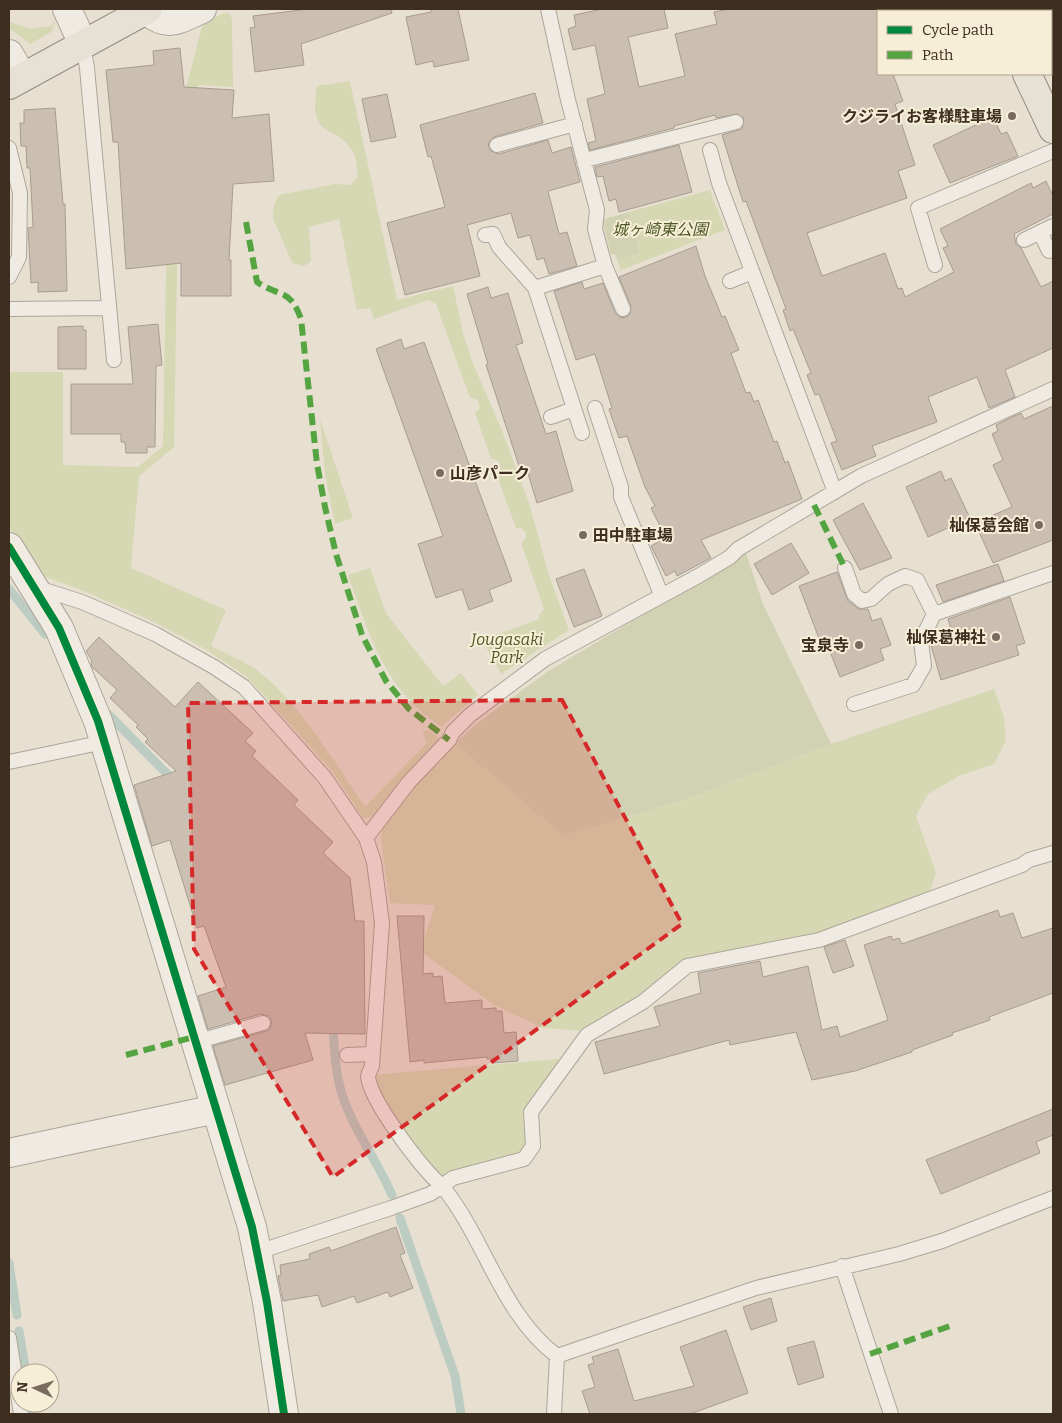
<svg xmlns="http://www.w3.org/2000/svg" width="1062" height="1423" font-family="Bitter,'Noto Sans JP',serif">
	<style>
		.green { fill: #d6d7b3 }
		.cemetery { fill: #d1d1b3 }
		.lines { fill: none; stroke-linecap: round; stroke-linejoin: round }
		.stream { stroke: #bcccc2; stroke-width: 9 }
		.building { fill: #cbbfb2; stroke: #a89c90 }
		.lane-casing { stroke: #ada599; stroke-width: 16 }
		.street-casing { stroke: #ada599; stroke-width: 30 }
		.primary-casing { stroke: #928b80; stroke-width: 30 }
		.lane { stroke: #efebe3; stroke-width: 14 }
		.street { stroke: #efebe3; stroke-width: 28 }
		.primary { stroke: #e6e1d4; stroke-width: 28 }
		.quiet { stroke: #54a441; stroke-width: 6; stroke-dasharray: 12 6; stroke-linecap: butt }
		.cycleway-casing { stroke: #f7eed8; stroke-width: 11 }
		.cycleway { stroke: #00873e; stroke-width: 8 }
		.marked { fill: #d62828; fill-opacity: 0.2; stroke: #d62828; stroke-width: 4; stroke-dasharray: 10 6; stroke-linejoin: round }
		.poi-dot { fill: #786c5e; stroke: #f7eed8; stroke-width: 2 }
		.labels { text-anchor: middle; stroke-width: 4; stroke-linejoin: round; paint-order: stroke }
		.poi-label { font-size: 16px; font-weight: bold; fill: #3d2e20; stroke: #f7eed8; text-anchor: end }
		.park-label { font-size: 16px; font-style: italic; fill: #4d5a26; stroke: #f7eed8 }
	</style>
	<rect width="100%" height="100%" fill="#e7e0d1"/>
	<path class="green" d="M225,13H229L232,19L233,87L198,85L178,211L174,447L139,476L131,568L226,610L211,646C225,653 239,659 252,667C294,695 337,765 365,807L426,744L423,731L429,730L441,740L378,816L363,818L333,772L247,677L205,649L154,622L86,592L41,575L9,528V372H63V465L138,467L163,446L167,210L185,92L203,22Z
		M58,15L52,28L53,31L30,44L9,28V22L31,29L51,26Z
		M350,81L397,300L453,286L463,334L472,361L503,433L530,506L549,575L569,630L501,674L482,640L539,619V615L544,609L521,543L526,538V533L521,528H516L496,473L501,468L498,460L491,459L475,413L480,408L477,399L470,398L436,304L428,300L374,319L370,308L357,310L339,219L309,227L311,261L304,266L292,263L273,218L274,204L279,195L335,184L350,185L358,177C357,170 357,160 354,154C339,121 307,144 317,86Z
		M710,190L725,230L621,270L617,260L640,252L629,212Z
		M320,419L353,518L335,524L325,474Z
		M370,568L386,613L443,686L461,673L478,695L441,727C431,719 420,712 411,702C378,667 364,620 348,575Z
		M994,689L1004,717L1006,741L994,764L959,776L928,794L916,816L936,873L930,891L817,935L686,962L640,998L584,1031L543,1028L494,1005L420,951L435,905L390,903L381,840L383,824L412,787L455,743L563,836L686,799L831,744Z
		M557,1059L562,1062L525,1111L528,1145L518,1156L444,1176L436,1175L382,1101L373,1075Z"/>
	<path class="cemetery" d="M629,212L640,253L617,260L615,254L611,255L602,220Z
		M746,553L763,604L831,744L686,799L563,836L455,743L476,724L547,672Z"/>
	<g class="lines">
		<path class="stream" d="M9,589L45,634
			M109,715L175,782
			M333,1023C334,1046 335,1069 341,1091C352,1128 377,1160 392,1195
			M400,1218L455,1376L461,1414
			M9,1263L17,1315
			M19,1331L26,1373
			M31,1403L33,1414"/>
	</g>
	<path class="building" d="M308,9H391L392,13L301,44L304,65L255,72L250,28L255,27L253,16Z
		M431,9H458L469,60L434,67L433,61L416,65L406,17L431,12Z
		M602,9H664L668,28L628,37L639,87L685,76L675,34L717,24L714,12L729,9H878V74H893L903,101L895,104L915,165L898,171L907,198L807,233L822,276L885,253L898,289L902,288L905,297L954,272L943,248L948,246L940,229L1031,183L1033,188L1046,181L1053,196V214L1014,234L1016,244L1021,248L1041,287L1053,281V348L1005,370L1015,397L989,408L977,377L928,397L937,422L872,446L876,456L842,470L831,443L837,441L819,394L815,395L807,375L811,373L793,329L790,331L783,310L786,309L746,201L743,202L722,135L742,129L744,119L738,114L716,118L715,115L674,126V128L590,150L588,143L596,141L587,99L605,94L595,45L573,50L568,29L576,26L574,15Z
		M180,48L184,87L234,90L232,118L269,114L274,181L233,184L229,260H231V296H181V263L126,269L118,142H113L106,70L154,65L153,51Z
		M535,93L543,123L494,137L489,142L488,147L491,151L499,154L548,140L552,153L571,147L580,182L548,191L559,234L567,232L577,266L549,274L544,258L537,260L530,235L518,238L511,213L467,225L480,276L405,295L387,223L445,207L431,156L428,157L420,125Z
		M387,94L396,137L371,142L362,99Z
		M55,108L63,204H65L67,291L38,292V282L31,283L28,228L33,227L30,168H27L26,146H21L20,123H24V110Z
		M993,117L1001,134L1007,132L1018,156L950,183L933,145Z
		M679,145L692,192L619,212L616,199L609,201L603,176L597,177L595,167Z
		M696,246L705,276L722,317L725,316L739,350L731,353L746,393L750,392L754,402L758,400L774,442L777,441L785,463L788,461L802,499L701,540L711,558L677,576L675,571L666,576L651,546L666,538L651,508L655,506L645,487L627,436L619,438L609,409L612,408L595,354L576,360L554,291L582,282L584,289L603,283L615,313L621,318L626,317L630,314L631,306L619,277Z
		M488,287L491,298L508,293L523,343L516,345L546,434L556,431L573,491L537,503L527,470L521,472L489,374L486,365L488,364L467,294Z
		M158,324L162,365L156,366L155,447H147V453H126L125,442H121V434H71V384H133L128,327Z
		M83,326V330H86V369H58V327Z
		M401,339L404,349L424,342L512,581L489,590L493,601L469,610L462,589L436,598L418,544L443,536L376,349Z
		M1053,406V540L993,563L975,523L1012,507L993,465L1003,460L992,434L998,431L996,425L1021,413L1024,419Z
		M941,471L945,481L951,478L970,518L928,537L906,487Z
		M863,503L892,558L860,570L833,520Z
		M791,543L809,573L772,595L754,564Z
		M998,564L1004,581L943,602L936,585Z
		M584,569L602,616L574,627L556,579Z
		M837,572L848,601L859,609H868L872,621L881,618L891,645L880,649L884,660L840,677L825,639L820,641L799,586Z
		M1010,597L1025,643L1016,646L1019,655L941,680L930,642L932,639L952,632L948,619Z
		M99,637L175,707L198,682L253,733L245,741L256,751L252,756L298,800L294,805L333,842L323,853L350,878L355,921H364L365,1034L305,1033L313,1060L225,1085L213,1046L266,1031L270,1029L272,1021L269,1016L261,1014L208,1029L198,996L226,987L204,926L197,928L170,840L152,846L134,785L176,771L145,742L148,739L136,727L138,725L110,698L117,690L92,667L91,663L92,661L86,651Z
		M998,910L1000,917L1013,913L1022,938L1053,928V993L989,1017L990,1020L952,1033L953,1035L912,1050V1052L855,1071L812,1080L796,1032L730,1045L729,1040L604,1074L595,1042L660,1026L654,1007L701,993L698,973L760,961L763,977L808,966L822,1030L837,1026L840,1037L888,1020L864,945L891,936L893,940L899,938L902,944Z
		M397,916H424L423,974L433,973V977L442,976L445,1003L482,1000V1009L496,1008V1011H502L504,1033L516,1032L518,1061L493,1063V1059H487V1057L424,1063V1060L410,1062Z
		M845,940L854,966L833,973L824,947Z
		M1053,1109V1135L1036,1142L1040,1153L941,1194L926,1160Z
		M396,1227L405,1253L400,1255L413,1288L390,1297L388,1292L357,1303L354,1296L322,1307L318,1295L283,1301L278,1276L281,1275L280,1265L310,1259L309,1254L329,1247L331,1251Z
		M771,1298L777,1321L751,1330L743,1307Z
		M726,1330L748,1393L690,1414H590L582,1391L595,1387L588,1365L594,1363L592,1357L618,1349L634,1401L694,1386L680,1347Z
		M814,1341L824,1377L798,1385L787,1348Z"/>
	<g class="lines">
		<g class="lane-casing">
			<path id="lane" d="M548,9L568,100L597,210L595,229L605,266L623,309
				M83,44L87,68L114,360
				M497,145L575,124
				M9,148L20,193L19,257L9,277
				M710,150L719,183L835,492
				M585,160L736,122
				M1040,232L1049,251
				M485,235L493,234L499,247L535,288
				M1024,240L1053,226
				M935,265L918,208L1053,151
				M730,281L752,272
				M9,309L109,308
				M595,408L621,487V497L661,594
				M551,417L574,409
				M582,433L535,288L605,266
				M845,568L854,594L862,601L871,599L888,584L905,576L917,580L934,614L1053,573
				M35,587L82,602L112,615L155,634L214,667L244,687L325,778L366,838L374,862L382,923L372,1066C371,1069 368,1073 368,1077C371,1102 422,1169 442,1186L453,1178L524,1159L533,1146L531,1112L587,1035L643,1002L687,966L819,940L1022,865L1029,860L1053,853
				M854,704L913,685L924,666L921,641L934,614
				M9,762L104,742
				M366,838L409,782L449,740L453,732L470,715L545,659L700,575L730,557L738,549L861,476L1053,389
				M195,1042L263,1023
				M347,1055L371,1054
				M258,1252L391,1208L430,1194L442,1186C485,1238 501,1314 557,1356
				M842,1266L891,1414
				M9,1338L21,1414
				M557,1356L756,1288L899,1254L942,1241L1053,1198
				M554,1414L557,1356"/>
		</g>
		<g class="street-casing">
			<path id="street" d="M67,9L83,44
				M145,10C170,29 176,20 202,9
				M9,54L22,77
				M9,547L59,628L98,721L252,1227L267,1302L284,1414
				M9,1153L216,1109"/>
		</g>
		<g class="primary-casing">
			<path id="primary" d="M998,9L999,11
				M1027,74L1053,129
				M9,85L148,9"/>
		</g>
		<use href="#lane" class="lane"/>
		<use href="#street" class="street"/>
		<use href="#primary" class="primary"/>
		<path class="quiet" d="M246,222L257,282C281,298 290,288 301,319L317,464L325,507L336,554L362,635L386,681L409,709L449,740
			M814,505L845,568
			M126,1055L194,1037
			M870,1354L950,1326"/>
		<g class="cycleway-casing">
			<path id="cycleway" d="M9,547L59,628L98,721L252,1227L267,1302L284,1414"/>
		</g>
		<use href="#cycleway" class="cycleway"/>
	</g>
	<path class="marked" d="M562,700L682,924L333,1177L194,949L188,703Z"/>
	<g class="poi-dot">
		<circle cx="1012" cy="116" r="5"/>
		<circle cx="440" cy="473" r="5"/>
		<circle cx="1039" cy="525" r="5"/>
		<circle cx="583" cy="535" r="5"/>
		<circle cx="996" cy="637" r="5"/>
		<circle cx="859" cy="645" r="5"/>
	</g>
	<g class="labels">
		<g class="poi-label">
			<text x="1002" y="122">クジライお客様駐車場</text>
			<text x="450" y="479" text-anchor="start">山彦パーク</text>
			<text x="1029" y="531">杣保葛会館</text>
			<text x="593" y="541" text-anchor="start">田中駐車場</text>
			<text x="986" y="643">杣保葛神社</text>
			<text x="849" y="651">宝泉寺</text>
		</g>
		<g class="park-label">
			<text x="660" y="235">城ヶ崎東公園</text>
			<text x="507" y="645">Jougasaki<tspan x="507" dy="18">Park</tspan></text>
		</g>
	</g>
	<rect width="1062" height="1423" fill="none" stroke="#3d2e20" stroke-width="20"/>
	<rect x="877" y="10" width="175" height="65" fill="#f7eed8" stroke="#ada18e"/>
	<rect x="887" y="26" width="25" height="8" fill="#00873e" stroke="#ada18e"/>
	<text x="922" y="35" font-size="15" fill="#3d2e20">Cycle path</text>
	<rect x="887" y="51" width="25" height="8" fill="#54a441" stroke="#ada18e"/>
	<text x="922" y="60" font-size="15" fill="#3d2e20">Path</text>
	<g transform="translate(35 1388) rotate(274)"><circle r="24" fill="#f7eed8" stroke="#ada18e"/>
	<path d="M0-4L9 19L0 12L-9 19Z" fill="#786c5e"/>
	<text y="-8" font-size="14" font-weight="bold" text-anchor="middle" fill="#3d2e20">N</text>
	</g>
</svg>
